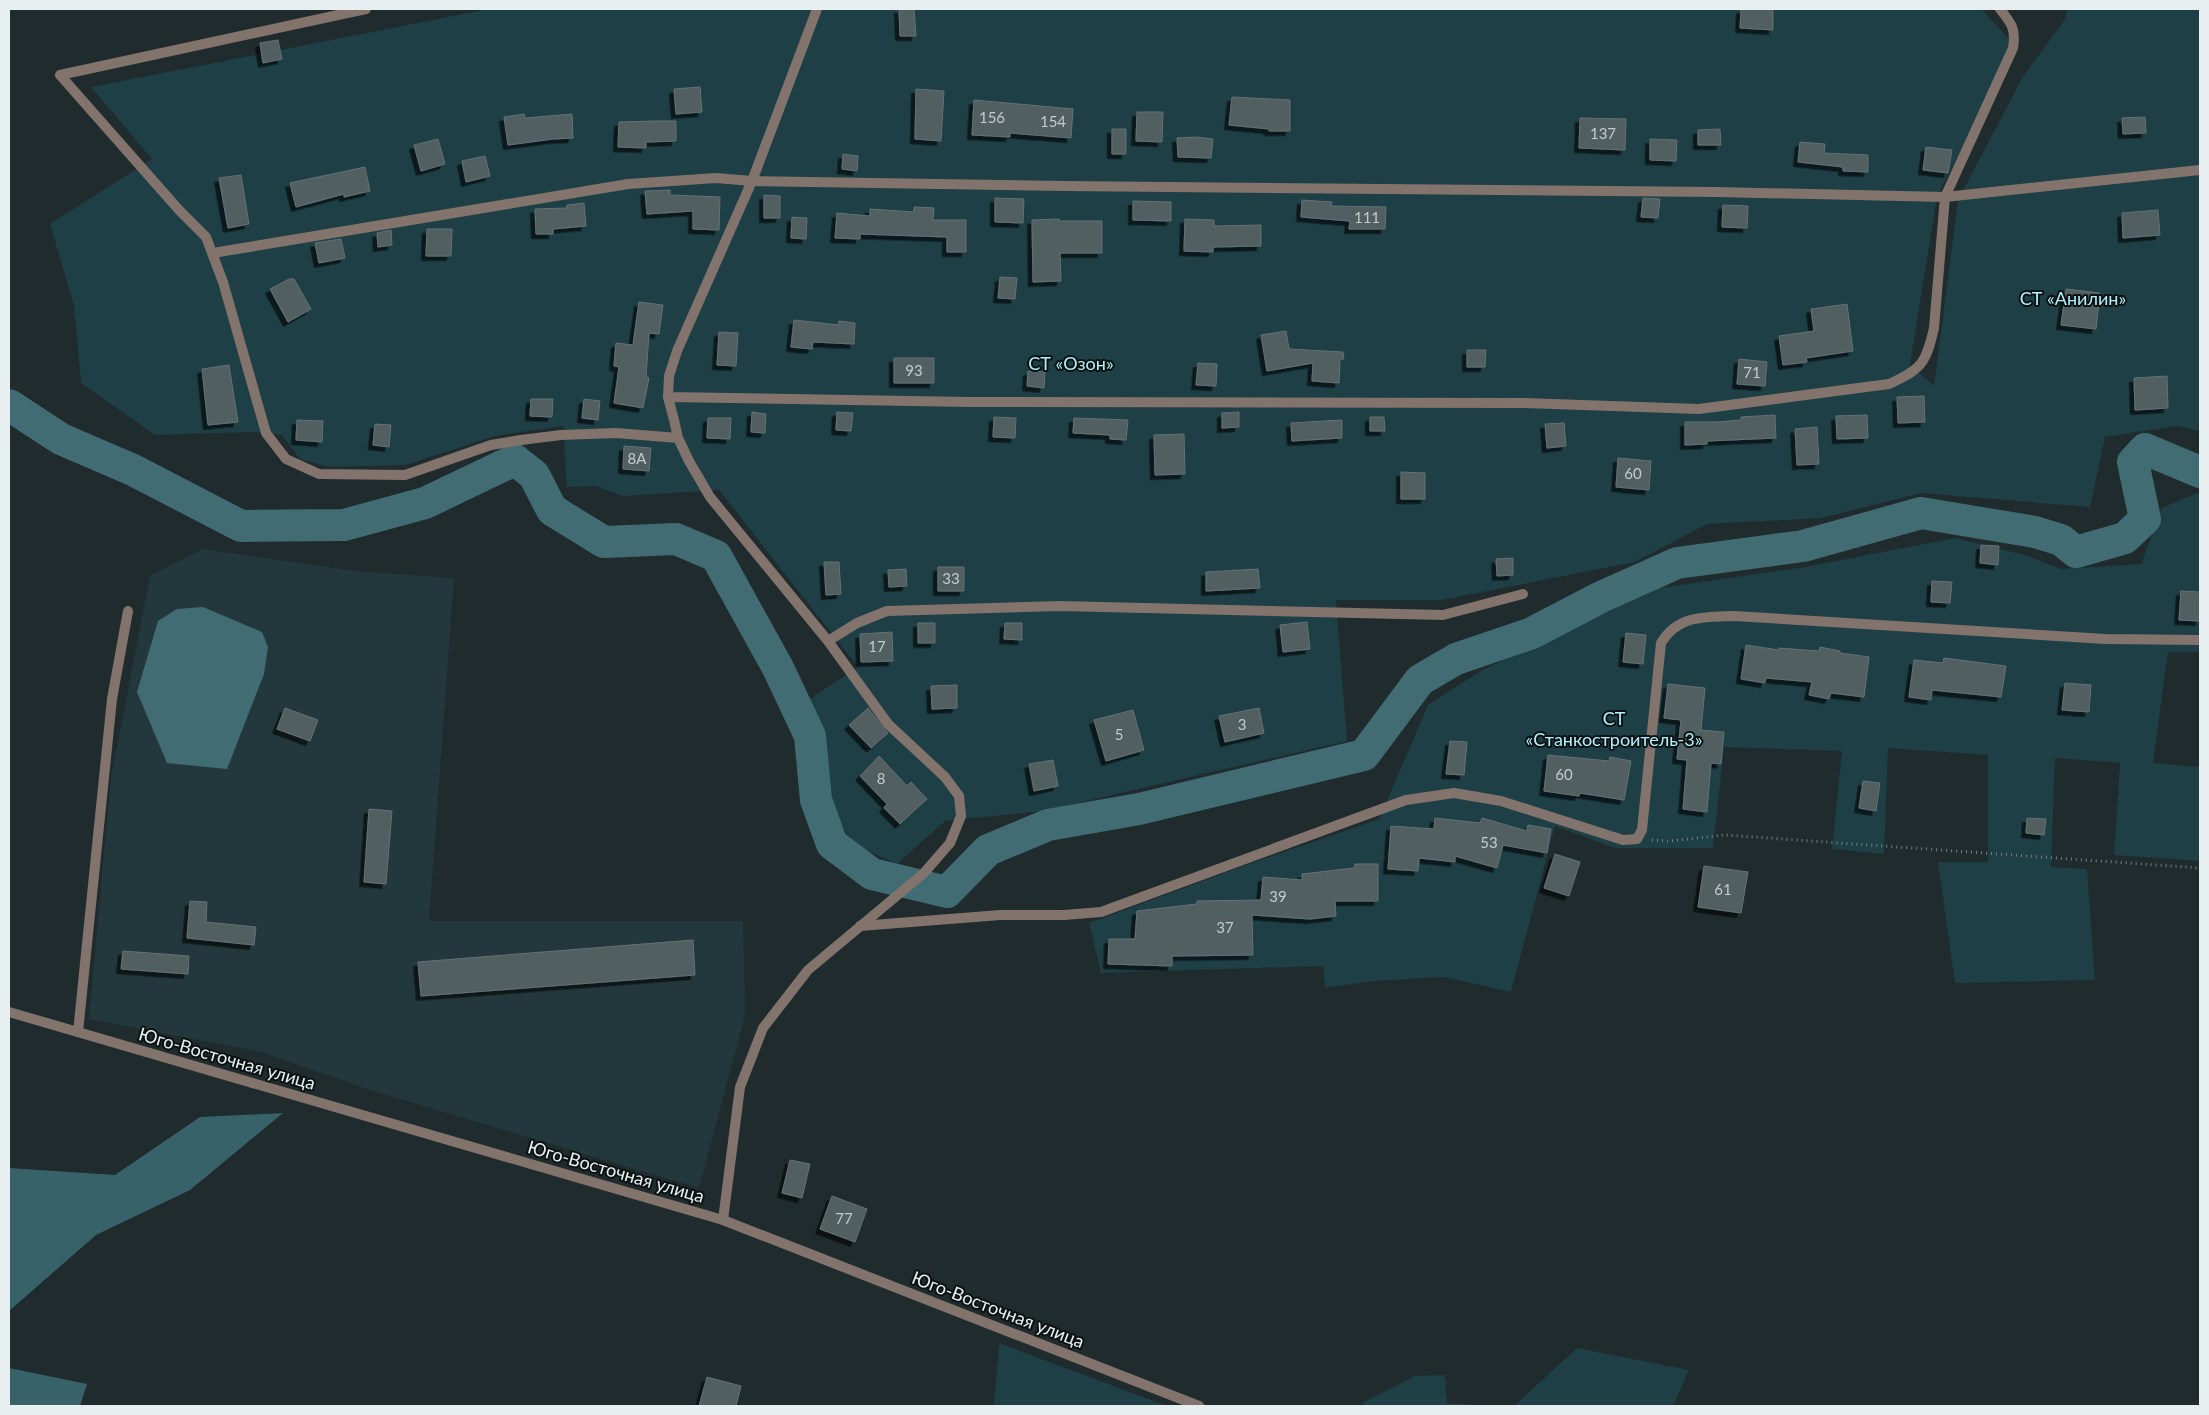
<svg xmlns="http://www.w3.org/2000/svg" width="2209" height="1415" font-family="Lato,sans-serif">
	<style>
		.built { fill: #23383c }
		.green { fill: #1d3f45 }
		.forest { fill: #386269 }
		.water { fill: #426c74 }
		.lines { fill: none; stroke-linecap: round; stroke-linejoin: round }
		.river { stroke: #426c74; stroke-width: 32 }
		.building { fill: #515e61; stroke: #647275; filter: url(#shadow) }
		.path { stroke: #747e7f; stroke-width: 3; stroke-dasharray: 1 4; stroke-linecap: butt }
		.service { stroke: #82746c; stroke-width: 10 }
		.minor { stroke: #82746c; stroke-width: 10 }
		.tertiary { stroke: #82746c; stroke-width: 10 }
		.labels { text-anchor: middle; stroke-width: 4; stroke-linejoin: round; paint-order: stroke }
		.number-label { font-size: 15px; fill: #c2cbcc }
		.park-label { font-size: 18px; fill: #b3effa; stroke: #0d1213 }
		.street-label { font-size: 18px; fill: #e7eff0; stroke: #0d1213 }
	</style>
	<defs>
		<filter id="shadow"><feDropShadow dx="-4.5" dy="4.5" stdDeviation="0" flood-color="#0009"/></filter>
	</defs>
	<rect width="100%" height="100%" fill="#1f2b2d"/>
	<path class="built" d="M203,549L354,571L454,578L429,921H743L745,1016L699,1188L373,1091L261,1052L89,1019L111,778L150,576Z"/>
	<path class="green" d="M489,9H1981L2009,39L2001,76L1937,196L1910,365L1934,386L1958,200L2022,78L2066,18V9H2200V431L2176,426L2105,437L2090,507L1921,493L1822,518L1707,524L1635,562L1442,600H1336L1347,741L1043,811L945,821L897,864L852,844L829,799L807,701L858,667L719,490L623,496L596,486L567,487L563,426L495,436L406,465L329,467L300,459L282,435L254,432L155,435L81,383L74,306L50,224L152,159L91,87Z
		M2200,492V652H2168L2153,763L2200,767V861L2114,855L2120,763L2055,758L2051,867L2087,869L2095,980L1955,983L1938,862H1988V755L1888,748L1884,854L1832,849L1842,751L1724,747L1713,848H1615L1555,826L1511,992L1443,977L1373,981L1325,988L1323,966L1101,973L1089,923L1249,864L1379,819L1428,705L1481,671L1646,590L1805,567L1955,538L2025,555L2061,569L2141,564L2162,508Z
		M999,1343L1167,1406H994Z
		M1577,1348L1689,1370L1673,1406H1514Z
		M1445,1375L1447,1403L1490,1406H1362L1364,1402L1415,1376Z"/>
	<path class="forest" d="M283,1113L190,1190L96,1235L9,1311V1168L115,1175L200,1117Z
		M9,1368L87,1384L80,1406H9Z"/>
	<path class="water" d="M203,607L262,632L268,647L264,674L227,769L167,763L137,692L158,621L177,609Z"/>
	<g class="lines">
		<path class="river" d="M9,405L61,439L133,470L241,526L344,525L425,503L515,460L534,475L552,510L604,542L676,539L716,556L778,668L810,736L816,800L832,844L872,874L947,892L988,850L1048,825L1139,809L1364,755L1420,680L1456,659L1532,633L1601,597L1677,563L1803,546L1921,513L2035,532L2061,540L2076,552L2125,538L2145,519L2133,462L2145,449L2200,472"/>
	</g>
	<path class="building" d="M899,9H914L916,36H900Z
		M1741,9H1773V30L1740,28Z
		M278,40L282,59L263,63L260,43Z
		M700,87L702,112L676,114L674,89Z
		M916,89L944,91L941,141L915,139Z
		M1232,97L1290,100V131H1269V129L1229,125Z
		M974,100L1073,109L1071,138L1010,133V137L972,135Z
		M1137,112H1163L1162,142L1136,141Z
		M524,114L525,118L572,114L573,138L553,139L508,145L504,117Z
		M2145,117L2146,133L2123,134L2122,118Z
		M1580,118L1626,119L1625,150L1579,148Z
		M653,121H676V141L646,142V148L618,147L619,122Z
		M1112,129H1126V154H1112Z
		M1720,129L1721,145H1698V130Z
		M1196,137L1213,139L1211,158L1178,157L1177,138Z
		M438,139L445,164L421,171L414,145Z
		M1650,139L1677,140L1676,161L1650,160Z
		M1800,142L1825,144L1824,153L1868,155V172L1843,171V167L1798,162Z
		M1926,147L1952,150L1948,173L1923,170Z
		M843,154L858,156L857,171L842,169Z
		M485,156L490,176L466,182L462,161Z
		M365,167L370,191L344,197V194L296,207L290,183Z
		M241,175L249,224L228,228L219,178Z
		M670,190V195L720,197L719,230L693,229V211L647,214L645,191Z
		M764,195L780,196V218H764Z
		M995,198L1024,199L1023,223L995,222Z
		M1643,198L1660,199L1658,218L1641,217Z
		M1302,200L1332,202L1331,206L1386,207L1385,229H1349L1350,221L1301,217Z
		M1133,201L1171,202V221L1133,220Z
		M584,203L586,226L553,229V234H536L535,209L567,208V205Z
		M1723,205L1748,206L1747,228L1722,227Z
		M914,207L934,208L933,220H966V252H947V237L860,234V239L835,238L837,213L870,216V209L914,212Z
		M2158,210L2160,235L2123,238L2122,213Z
		M792,217L807,218L806,239L791,238Z
		M1059,219V221H1102V253H1060L1061,281L1033,282L1032,220Z
		M1185,219L1214,220V226L1261,225V246L1213,247V252L1184,251Z
		M427,229H452L451,256H426Z
		M391,230L392,245L378,247L377,233Z
		M341,239L345,258L319,263L315,243Z
		M1000,277L1017,278L1015,299L998,298Z
		M289,279H294L311,309L288,322L270,289Z
		M2066,289L2100,293L2096,329L2061,325Z
		M639,302L663,305L659,334L649,333L646,377L649,378L643,408L614,403L619,367L614,366L616,343L633,345Z
		M1847,304L1853,351L1806,358L1807,362L1783,365L1779,336L1814,331L1811,309Z
		M794,320L839,325V321L855,323L854,344L813,342L812,349L791,347Z
		M1286,331L1289,349L1343,352L1344,359H1340L1339,383L1312,381L1313,363L1267,371L1261,335Z
		M719,332L738,333L736,366L717,365Z
		M1467,350H1486L1485,367H1467Z
		M894,358H934V383H894Z
		M1739,359L1767,362L1765,386L1737,384Z
		M1198,363L1217,364L1216,386L1196,385Z
		M229,365L238,422L208,425L202,369Z
		M1028,371L1045,372L1044,388L1027,386Z
		M2167,376L2168,408L2135,410L2134,378Z
		M1924,396L1925,422L1898,423L1897,397Z
		M531,399H553L552,417L530,416Z
		M584,399L600,401L598,420L582,418Z
		M752,412L766,414L765,433L751,432Z
		M837,412L853,413L851,431L836,430Z
		M1239,412V427L1222,428V413Z
		M1775,415L1776,438L1707,441V444L1685,445V422H1717L1741,420V417Z
		M1867,415L1868,438L1837,439L1836,416Z
		M994,417L1016,418L1015,438L993,437Z
		M1370,417H1384L1385,431H1370Z
		M708,418H731L730,439L707,438Z
		M1074,418L1128,420L1126,440L1110,439V435L1073,433Z
		M297,420L323,421L322,442L296,440Z
		M1342,420V438L1292,441L1291,423Z
		M1564,423L1566,446L1547,448L1545,424Z
		M375,424L391,425L389,447L373,445Z
		M1817,427L1819,464L1797,465L1795,429Z
		M1184,434L1185,474L1155,475L1154,435Z
		M624,446L651,448L649,471L623,469Z
		M1618,458L1651,461L1649,490L1616,487Z
		M1401,472L1425,473V499H1401Z
		M1981,545L1999,546L1998,565L1980,563Z
		M1513,558V575L1497,576L1496,559Z
		M824,562H839L841,594L826,595Z
		M938,567H964V591H938Z
		M906,569L907,586L889,587L888,570Z
		M1258,569L1260,588L1206,591V572Z
		M1932,581L1952,582L1950,603L1931,602Z
		M2181,591L2200,592V621L2179,620Z
		M1307,622L1310,649L1283,652L1280,625Z
		M918,623H935V643H918Z
		M1005,623H1022V640L1004,639Z
		M892,632L893,661L861,662L860,634Z
		M1626,633L1646,635L1643,664L1623,662Z
		M1746,645L1779,650V648L1819,651L1820,647L1840,651V653L1869,657L1864,697L1831,693L1829,699L1809,695L1812,682L1766,678L1765,683L1741,679Z
		M1944,658L2006,666L2001,697L1932,690L1931,700L1909,697L1914,660L1943,663Z
		M2065,683L2091,685L2089,712L2062,710Z
		M1668,684L1705,688L1701,730L1724,732L1721,764L1711,763L1707,812L1683,809L1687,760L1677,759L1681,720L1664,718Z
		M957,685V708L932,709L931,686Z
		M285,708L318,720L310,741L277,729Z
		M868,708L888,733L871,748L849,725Z
		M1259,708L1264,733L1225,742L1219,716Z
		M1133,710L1144,750L1106,761L1094,720Z
		M1450,741L1467,742L1464,775L1446,774Z
		M1548,755L1609,761L1610,757L1631,761L1624,800L1580,793L1579,796L1544,791Z
		M879,756L907,786L911,782L927,799L900,824L884,808L887,804L860,776Z
		M1053,760L1058,786L1034,791L1029,764Z
		M1863,781L1880,783L1876,811L1859,808Z
		M369,809L392,811L386,884L364,882Z
		M1435,818L1480,823L1482,818L1527,831L1528,825L1551,829L1547,853L1503,845L1497,868L1455,856V862L1419,858L1418,871L1388,869L1391,826L1434,829Z
		M2027,818L2046,819L2044,835L2026,833Z
		M1555,854L1580,862L1569,896L1544,888Z
		M1355,864H1378V901H1335L1336,916L1310,919L1252,915L1253,955L1172,956V966L1108,964L1109,939H1135L1137,911L1197,904V901L1261,900L1263,877L1302,880V874L1354,868Z
		M1704,866L1748,872L1741,913L1698,907Z
		M190,901L207,902L206,922L256,927L254,945L187,938Z
		M693,940L695,975L421,996L418,962Z
		M123,951L189,956L188,974L121,969Z
		M790,1160L810,1164L802,1198L782,1193Z
		M832,1196L867,1209L855,1242L820,1229Z
		M707,1377L741,1386L736,1406H699Z"/>
	<g class="lines">
		<path class="path" d="M1652,840L1669,841L1725,835L2200,868"/>
		<path class="service" d="M860,926L1000,915H1064L1101,912L1406,800L1454,793L1501,801L1623,840L1637,839L1642,830L1661,643C1678,615 1704,617 1734,616L2106,639L2200,640
			M78,1032L112,699L128,611"/>
		<path class="minor" d="M366,9L60,75L179,210L206,237L223,282L266,433L286,459L319,474L405,475L491,445L521,440L561,435L616,433L678,438
			M213,253L628,184L716,178L752,181L1064,186L1717,192L1945,197L2200,170
			M668,397L969,402L1524,403L1699,409L1889,384C1922,369 1926,363 1934,328L1945,197L2013,48C2016,29 2012,24 2000,9
			M828,641L857,623L887,611L1059,606L1443,615L1523,594
			M723,1220L740,1087L763,1028L808,970L924,873L950,843L961,816L959,796L945,777L888,724L828,641L710,497L689,461L678,438L674,420L668,397L669,376L677,351L752,181L817,9"/>
		<path class="tertiary" d="M9,1012L723,1220L1199,1406"/>
	</g>
	<g class="labels">
		<g class="number-label">
			<text x="992" y="123">156</text>
			<text x="1053" y="127">154</text>
			<text x="1603" y="139">137</text>
			<text x="1367" y="223">111</text>
			<text x="914" y="376">93</text>
			<text x="1752" y="378">71</text>
			<text x="637" y="464">8А</text>
			<text x="1633" y="479">60</text>
			<text x="951" y="584">33</text>
			<text x="877" y="652">17</text>
			<text x="1242" y="730">3</text>
			<text x="1119" y="740">5</text>
			<text x="1564" y="780">60</text>
			<text x="881" y="784">8</text>
			<text x="1489" y="848">53</text>
			<text x="1723" y="895">61</text>
			<text x="1278" y="902">39</text>
			<text x="1225" y="933">37</text>
			<text x="844" y="1224">77</text>
		</g>
		<g class="park-label">
			<text x="2073" y="305">СТ «Анилин»</text>
			<text x="1071" y="370">СТ «Озон»</text>
			<text x="1614" y="725">СТ<tspan x="1614" dy="21">«Станкостроитель-3»</tspan></text>
		</g>
		<g class="street-label">
			<text transform="translate(227 1059) rotate(16)" y="6">Юго-Восточная улица</text>
			<text transform="translate(616 1172) rotate(16)" y="6">Юго-Восточная улица</text>
			<text transform="translate(998 1310) rotate(21)" y="6">Юго-Восточная улица</text>
		</g>
	</g>
	<rect width="2209" height="1415" fill="none" stroke="#e7eff0" stroke-width="20"/>
</svg>
